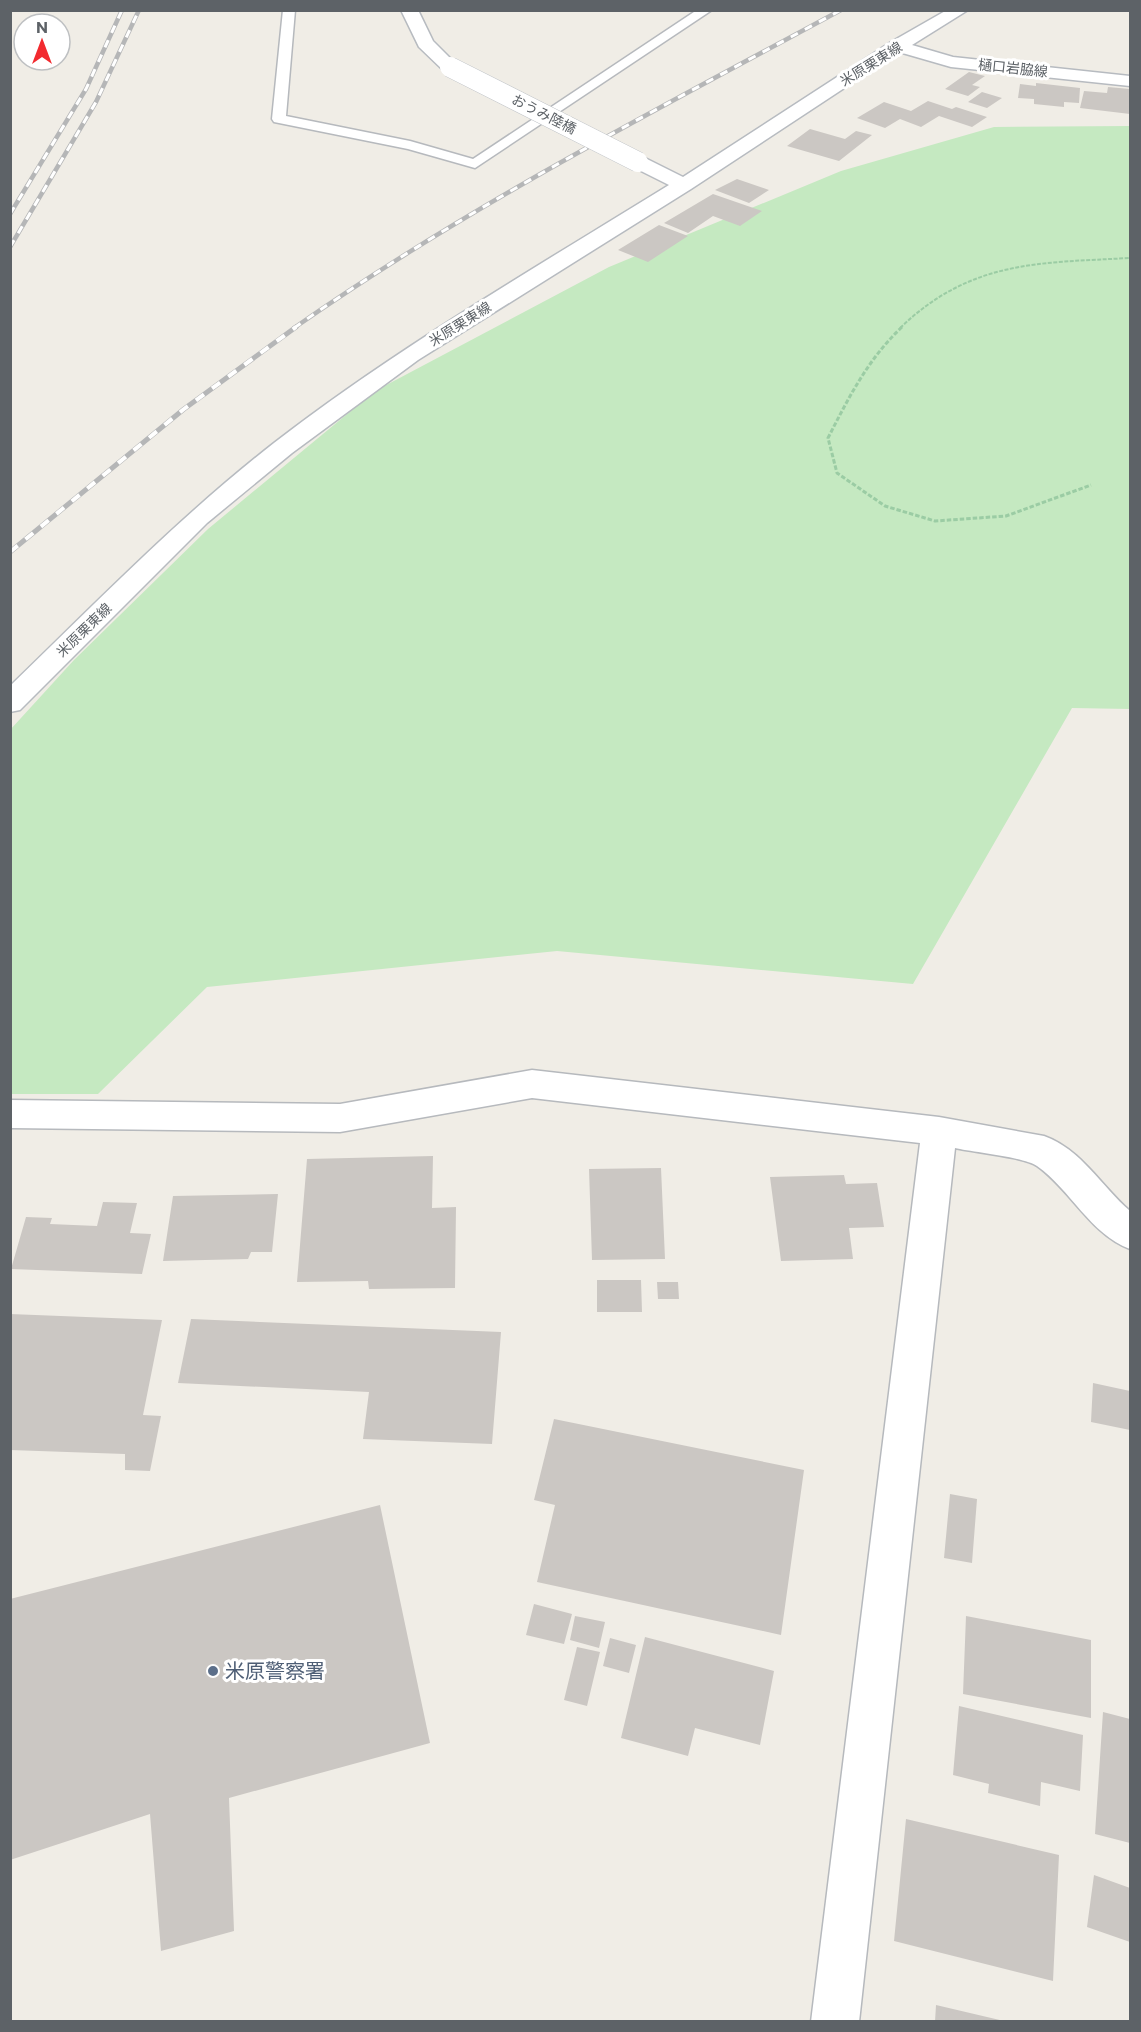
<svg xmlns="http://www.w3.org/2000/svg" width="1141" height="2032" font-family="Commissioner,'Noto Sans JP',sans-serif">
	<style>
		.green { fill: #c5e9c1 }
		.building { fill: #cbc7c3 }
		.lines { fill: none; stroke-linecap: round; stroke-linejoin: round }
		.lane-casing { stroke: #b6b9bd; stroke-width: 3 }
		.street-casing { stroke: #b6b9bd; stroke-width: 3 }
		.secondary-casing { stroke: #b7bbc0; stroke-width: 3 }
		.path-far1 { stroke: #9bcca4; stroke-width: 2; stroke-dasharray: 4 1.5; stroke-linecap: butt }
		.path { stroke: #9bcca4; stroke-width: 3; stroke-dasharray: 4.5 2; stroke-linecap: butt }
		.lane { fill: #fff; fill-rule: evenodd }
		.street { fill: #fff; fill-rule: evenodd }
		.secondary { fill: #fff; fill-rule: evenodd }
		.rail-far1-casing { stroke: #b5b6b7; stroke-width: 4.5 }
		.rail-casing { stroke: #b5b6b7; stroke-width: 5 }
		.rail-far1 { stroke: #fff; stroke-width: 3; stroke-dasharray: 8; stroke-linecap: butt }
		.rail { stroke: #fff; stroke-width: 4; stroke-dasharray: 10; stroke-linecap: butt }
		.secondary-bridge-casing { stroke: #b7bbc0; stroke-width: 21; stroke-linecap: butt }
		.secondary-bridge { stroke: #fff; stroke-width: 20 }
		.service-dot { fill: #5c6f8a; stroke: #fff; stroke-width: 2 }
		.labels { text-anchor: middle; stroke-width: 6; stroke-linejoin: round; paint-order: stroke }
		.far-street-label { font-size: 14px; fill: #5d6267; stroke: #fff }
		.near-service-label { font-size: 20px; fill: #4e5e75; stroke: #fff; text-anchor: start }
	</style>
	<rect width="100%" height="100%" fill="#f0ede6"/>
	<path class="green" d="M1130,126V709L1072,708L913,984L557,951L207,987L98,1094H11L10,730L74,660L208,529L375,391L609,267L841,171L994,127Z"/>
	<path class="building" d="M969,72L985,76L972,85L980,87L968,96L945,89Z
		M1036,83L1080,88L1079,103L1064,102V107L1034,104V99L1018,98L1020,84L1036,86Z
		M1108,87L1130,89V114L1080,108L1084,91L1107,93Z
		M982,92L1002,98L987,108L968,102Z
		M928,101L952,109L956,107L987,117L972,127L939,116L921,127L900,119L885,128L857,118L884,102L911,111Z
		M810,129L845,139L856,131L872,135L839,161L787,146Z
		M737,179L769,190L749,203L715,190Z
		M713,194L762,211L740,226L713,216L688,233L664,223Z
		M659,225L688,236L648,262L618,250Z
		M433,1156L432,1208L456,1207L455,1288L369,1289L368,1281L297,1282L307,1159Z
		M661,1168L665,1259L592,1260L589,1169Z
		M844,1175L846,1184L877,1183L884,1227L849,1228L853,1259L781,1261L770,1177Z
		M278,1194L272,1252H251L248,1259L163,1261L173,1196Z
		M103,1202L137,1203L130,1233L151,1234L142,1274L11,1269L26,1217L52,1218L50,1224L97,1226Z
		M597,1280H641L642,1312H597Z
		M657,1282H678L679,1299H658Z
		M10,1314L162,1320L143,1415L161,1416L150,1471L125,1470V1454L10,1450Z
		M191,1319L501,1332L492,1444L363,1439L369,1392L178,1383Z
		M1093,1383L1130,1391V1430L1091,1422Z
		M554,1419L804,1470L781,1635L537,1582L555,1505L534,1500Z
		M950,1494L977,1499L972,1563L944,1558Z
		M380,1505L430,1743L229,1798L234,1931L161,1951L150,1814L10,1860V1599Z
		M534,1604L572,1614L564,1644L526,1635Z
		M575,1616L605,1622L599,1648L570,1640Z
		M966,1616L1091,1640V1718L963,1694Z
		M645,1637L774,1671L760,1745L695,1728L688,1756L621,1738Z
		M610,1638L636,1645L629,1673L603,1666Z
		M577,1647L600,1652L587,1706L564,1700Z
		M959,1706L1083,1735L1080,1791L1041,1782L1040,1806L988,1793L989,1784L953,1775Z
		M1103,1712L1130,1719V1843L1095,1834Z
		M906,1819L1059,1855L1053,1981L894,1941Z
		M1094,1875L1130,1888V1942L1087,1927Z
		M936,2005L1004,2021V2022H935Z"/>
	<g class="lines">
		<g class="lane-casing">
			<path id="lane" d="M283,10H295L286,116L410,141L473,159L697,10H712L475,168L408,149L274,122L272,119Z"/>
		</g>
		<g class="street-casing">
			<path id="street" d="M532,1070L939,1117L1044,1136C1081,1149 1102,1187 1130,1211V1249C1091,1235 1070,1189 1037,1166C1025,1157 971,1152 955,1148L859,2022H811L920,1143L532,1098L340,1132L10,1128V1100L340,1104Z"/>
		</g>
		<g class="secondary-casing">
			<path id="secondary" d="M401,10H418L433,41L459,67L456,71H444L419,47Z
				M947,10H968L912,45L953,57L1130,76V86L951,67L899,52L691,189L418,360L292,453L207,523L20,710L10,712V686C96,603 179,517 274,443C398,347 535,268 669,185L631,166L628,162L631,158H645L683,177L891,42Z"/>
		</g>
		<path class="path-far1" d="M900,328C971,260 1039,263 1130,258"/>
		<path class="path" d="M902,327C868,359 849,397 828,438L837,473L885,506L935,521L1006,516L1091,485"/>
		<use href="#lane" class="lane"/>
		<use href="#street" class="street"/>
		<use href="#secondary" class="secondary"/>
		<g class="rail-far1-casing">
			<path id="rail-far1" d="M10,214L86,89L122,10
				M10,247L96,102L139,10
				M294,328C467,207 656,110 841,10"/>
		</g>
		<g class="rail-casing">
			<path id="rail" d="M10,552L184,409L296,327"/>
		</g>
		<use href="#rail-far1" class="rail-far1"/>
		<use href="#rail" class="rail"/>
		<g class="secondary-bridge-casing">
			<path id="secondary-bridge" d="M450,67L638,162"/>
		</g>
		<use href="#secondary-bridge" class="secondary-bridge"/>
	</g>
	<circle class="service-dot" cx="213" cy="1671" r="6"/>
	<g class="labels">
		<g class="far-street-label">
			<text transform="translate(871 64) rotate(-32)" y="5">米原栗東線</text>
			<text transform="translate(1013 68) rotate(6)" y="5">樋口岩脇線</text>
			<text transform="translate(544 114) rotate(27)" y="5">おうみ陸橋</text>
			<text transform="translate(460 324) rotate(-32)" y="5">米原栗東線</text>
			<text transform="translate(84 630) rotate(-44)" y="5">米原栗東線</text>
		</g>
		<g class="near-service-label">
			<text x="225" y="1678">米原警察署</text>
		</g>
	</g>
	<rect width="1141" height="2032" fill="none" stroke="#5d6267" stroke-width="24"/>
	<g transform="translate(42 42)"><circle r="28" fill="#ffffff" stroke="#bec0c2" stroke-width="1.5"/>
	<path d="M0-4.5L10 22L0 15L-10 22Z" fill="#f22a2f"/>
	<text y="-9" font-size="16" font-weight="bold" text-anchor="middle" fill="#5d6267">N</text>
	</g>
</svg>
